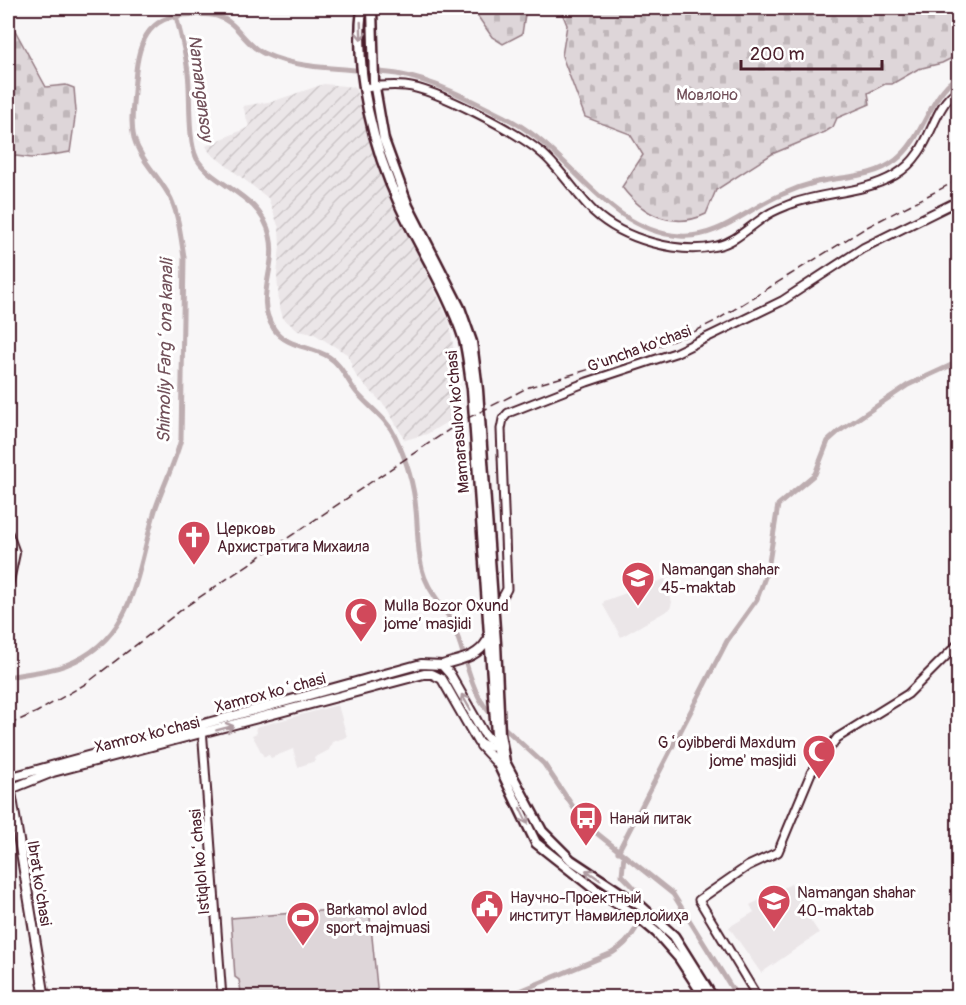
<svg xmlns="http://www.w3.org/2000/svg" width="966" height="1005" font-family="Pangolin,sans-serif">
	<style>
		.built { fill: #ebe6e8 }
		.industrial { fill: url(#industrial-furrows) }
		.green { fill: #ded6d9; stroke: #947a82; stroke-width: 1.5 }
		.cemetery { fill: url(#cemetery-stones); stroke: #947a82; stroke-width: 1.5 }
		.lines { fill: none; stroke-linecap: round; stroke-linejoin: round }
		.canal { stroke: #bdadb0; stroke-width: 5 }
		.river { stroke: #bdadb0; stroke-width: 8 }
		.tertiary-casing { stroke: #4a1f2b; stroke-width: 11 }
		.secondary-casing { stroke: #4a1f2b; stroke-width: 12 }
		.primary-casing { stroke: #4a1f2b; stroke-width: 13 }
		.tertiary { stroke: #fff; stroke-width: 7 }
		.secondary { stroke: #fff; stroke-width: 8 }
		.primary { stroke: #fff; stroke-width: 8 }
		.rail { stroke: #4a1f2b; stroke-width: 1.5; stroke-dasharray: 9 4.5; stroke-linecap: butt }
		.oneway { stroke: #ae9aa0 }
		.labels { text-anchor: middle; stroke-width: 6; stroke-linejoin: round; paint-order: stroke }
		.park-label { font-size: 16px; fill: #6f4d56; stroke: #fff }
		.street-label { font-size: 16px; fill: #4a1f2b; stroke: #fff }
		.poi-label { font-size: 16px; fill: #4a1f2b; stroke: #fff; text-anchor: start }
		.water-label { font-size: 18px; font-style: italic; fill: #72515a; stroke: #fff }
	</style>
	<defs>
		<pattern id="industrial-furrows" width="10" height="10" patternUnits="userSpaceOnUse" patternTransform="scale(1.5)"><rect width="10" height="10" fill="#ebe6e8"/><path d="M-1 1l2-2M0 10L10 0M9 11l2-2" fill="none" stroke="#cbc5c7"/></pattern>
		<pattern id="cemetery-stones" width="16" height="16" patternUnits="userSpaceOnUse" patternTransform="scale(1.5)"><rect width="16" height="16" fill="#ded6d9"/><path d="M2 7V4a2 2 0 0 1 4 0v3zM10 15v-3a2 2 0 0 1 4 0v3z" fill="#c0b7ba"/></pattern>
	</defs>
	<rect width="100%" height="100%" fill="#f8f6f7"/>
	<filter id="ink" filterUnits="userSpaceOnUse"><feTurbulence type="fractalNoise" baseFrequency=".0167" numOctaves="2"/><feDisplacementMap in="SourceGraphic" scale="12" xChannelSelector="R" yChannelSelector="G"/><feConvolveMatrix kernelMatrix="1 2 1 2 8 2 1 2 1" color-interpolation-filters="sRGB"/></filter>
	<g filter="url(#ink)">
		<path class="built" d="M665,579L672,602L670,609L621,637L603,605L604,601Z
			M338,705L347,737L332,742L329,750L314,758L315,761L298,767L293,749L271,758L269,755L264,757L252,735L257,733L256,727Z
			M791,884L807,906L803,909L819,933L761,973L729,927L754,912L750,905Z"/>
		<path class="industrial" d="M324,84L355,87L385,184L450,323L462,413L427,434L405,440L386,407L356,376L347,354L314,334L298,331L283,318L279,304L277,275L280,246L279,228L268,198L210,153L206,146L249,127L243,106L274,101Z"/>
		<path class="green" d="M369,907L378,997H238L241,991L239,980L235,977L231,918Z"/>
		<path class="cemetery" d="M472,8H526L522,34L503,44L492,37Z
			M560,8H958V55L942,63L918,69L892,84H885L868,93L870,104L837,118L833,127L825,132L772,154L716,190L706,214C673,230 643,215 622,187L643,155L630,134L585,117L562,56L567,25Z
			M12,25L46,87L66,85L74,88L76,111L70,152L32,158L8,155V27Z"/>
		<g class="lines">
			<path class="canal" d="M176,16C181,35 186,54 188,73C191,96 187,140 197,159C213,186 261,194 270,236C278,268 253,298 274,329C286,347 311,346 329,357C342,365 347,381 357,393C370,408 386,418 395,436C406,459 414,485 416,510C418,529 417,550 422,569C427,590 440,601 450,619C467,651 467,692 494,717
				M8,677C26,673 48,672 66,665C137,638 136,570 156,507C164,484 175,463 181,439L184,257C181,238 179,217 171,199C161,178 141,162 134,138C130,123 133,107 134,91C137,57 139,19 182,15C194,14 206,13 217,16C238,22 244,44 263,53C303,72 354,67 397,74C437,81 477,103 512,121C573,154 606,230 680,236C719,239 749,207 783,194C794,189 805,185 817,182C844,176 873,178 896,160C925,137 928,96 958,76
				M500,724L544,764L584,823L673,894L738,998
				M618,852L727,641L757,599L768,569L778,505L815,474L828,441L838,432L908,385L958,362
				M503,998L612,953C630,943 647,919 640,897C637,889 628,882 622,875L624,855"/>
			<path class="river" d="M174,8L176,16"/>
			<g class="tertiary-casing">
				<path id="tertiary" d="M365,88C378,86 392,85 405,86C437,89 519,133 543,154C562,171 576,194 594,212C623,239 678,255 717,246C735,242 748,228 763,218C771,211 781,208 791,204C826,191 862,194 895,175C934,152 929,109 958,90
					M491,606L500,602L507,589L501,429L503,419L508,413L587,382L675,353L782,301L863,248L958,201
					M202,728L222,998
					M758,998L699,900L748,866L778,852L811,773L837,738L908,694L958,644"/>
			</g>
			<g class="secondary-casing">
				<path id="secondary" d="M8,534L15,553L8,586
					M442,665C460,659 477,658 487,641
					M481,746L498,764
					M8,778L421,664L442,665L450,674L483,732L488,738L501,745
					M10,786L45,998
					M8,790L53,772L424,674H432L442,679L478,742L488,747L501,746"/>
			</g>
			<g class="primary-casing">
				<path id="primary" d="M362,8C354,73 373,148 401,208C422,252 449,293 464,340C468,355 469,373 472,389L498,764L536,843L593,888L637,916L657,933L679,958L705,998
					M372,8L374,82L384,140L408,206L460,308L472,342L478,390L496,643L500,734L505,762L542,831L571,860L642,907L674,936L713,998"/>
			</g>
			<use href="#tertiary" class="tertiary"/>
			<use href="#secondary" class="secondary"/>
			<use href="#primary" class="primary"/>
			<path class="rail" d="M8,725L37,712L87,683L185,607L462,421L529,387L621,360L686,336L717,320L867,227L958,180"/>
		</g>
		<defs><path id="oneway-shaft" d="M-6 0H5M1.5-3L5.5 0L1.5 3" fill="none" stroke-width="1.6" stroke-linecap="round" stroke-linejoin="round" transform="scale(1.5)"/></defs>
		<g class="oneway">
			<use href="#oneway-shaft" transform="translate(361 31) rotate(88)"/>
			<use href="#oneway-shaft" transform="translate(466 702) rotate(-120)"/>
			<use href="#oneway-shaft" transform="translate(225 728) rotate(-15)"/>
			<use href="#oneway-shaft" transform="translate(524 816) rotate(64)"/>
			<use href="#oneway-shaft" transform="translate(593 875) rotate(-145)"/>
		</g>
	</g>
	<defs>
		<g id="church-pin" transform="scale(1.725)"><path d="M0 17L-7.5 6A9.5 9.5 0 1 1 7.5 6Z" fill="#d1495b" stroke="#fff"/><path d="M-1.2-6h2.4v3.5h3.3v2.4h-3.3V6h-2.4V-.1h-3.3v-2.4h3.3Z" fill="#fff"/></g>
		<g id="school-pin" transform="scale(1.725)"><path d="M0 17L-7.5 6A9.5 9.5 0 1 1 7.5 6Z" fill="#d1495b" stroke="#fff"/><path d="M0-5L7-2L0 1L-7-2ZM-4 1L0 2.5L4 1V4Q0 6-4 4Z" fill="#fff"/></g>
		<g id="mosque-pin" transform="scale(1.725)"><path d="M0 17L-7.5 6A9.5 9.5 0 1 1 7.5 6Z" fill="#d1495b" stroke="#fff"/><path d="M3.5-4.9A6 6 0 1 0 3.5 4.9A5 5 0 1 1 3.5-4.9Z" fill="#fff"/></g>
		<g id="bus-pin" transform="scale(1.725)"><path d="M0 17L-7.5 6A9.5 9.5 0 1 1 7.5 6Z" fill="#d1495b" stroke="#fff"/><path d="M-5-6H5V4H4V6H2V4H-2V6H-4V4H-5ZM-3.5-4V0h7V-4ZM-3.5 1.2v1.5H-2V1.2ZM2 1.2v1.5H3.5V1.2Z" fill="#fff"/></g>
		<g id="civic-pin" transform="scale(1.725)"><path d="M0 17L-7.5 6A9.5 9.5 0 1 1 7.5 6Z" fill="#d1495b" stroke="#fff"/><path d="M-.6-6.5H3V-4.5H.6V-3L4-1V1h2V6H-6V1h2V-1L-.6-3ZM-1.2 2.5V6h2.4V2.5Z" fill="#fff"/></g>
		<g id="stadium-pin" transform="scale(1.725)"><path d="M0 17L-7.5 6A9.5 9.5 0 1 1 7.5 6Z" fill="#d1495b" stroke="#fff"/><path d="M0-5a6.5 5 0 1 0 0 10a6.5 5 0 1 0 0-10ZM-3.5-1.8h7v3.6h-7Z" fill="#fff"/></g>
	</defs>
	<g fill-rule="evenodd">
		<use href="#church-pin" x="194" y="537"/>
		<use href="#school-pin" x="638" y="578"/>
		<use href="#mosque-pin" x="361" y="614"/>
		<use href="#mosque-pin" x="819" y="751"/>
		<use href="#bus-pin" x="586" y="818"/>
		<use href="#school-pin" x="774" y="901"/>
		<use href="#civic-pin" x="487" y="906"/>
		<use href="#stadium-pin" x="303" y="918"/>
	</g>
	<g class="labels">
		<g class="park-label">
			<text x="707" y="100">Мовлоно</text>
		</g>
		<g class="street-label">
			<text transform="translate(639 348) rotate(-20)" y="6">G'uncha ko'chasi</text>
			<text transform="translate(457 422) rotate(-95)" y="6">Mamarasulov ko'chasi</text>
			<text transform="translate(270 692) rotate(-15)" y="6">Xamrox koʻchasi</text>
			<text transform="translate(147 734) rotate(-14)" y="6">Xamrox ko'chasi</text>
			<text transform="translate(199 862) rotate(-95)" y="6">Istiqlol koʻchasi</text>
			<text transform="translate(40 883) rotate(81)" y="6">Ibrat ko'chasi</text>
		</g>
		<g class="poi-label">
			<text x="217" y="534">Церковь<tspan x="217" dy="18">Архистратига Михаила</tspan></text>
			<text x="661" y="575">Namangan shahar<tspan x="661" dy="18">45-maktab</tspan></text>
			<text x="384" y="611">Mulla Bozor Oxund<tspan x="384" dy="18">jome’ masjidi</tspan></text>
			<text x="796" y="748" text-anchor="end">Gʻoyibberdi Maxdum<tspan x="796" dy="18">jome' masjidi</tspan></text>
			<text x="609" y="824">Нанай питак</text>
			<text x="797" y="898">Namangan shahar<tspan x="797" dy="18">40-maktab</tspan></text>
			<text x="510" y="903">Научно-Проектный<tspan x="510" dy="18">институт Намвилерлойиҳа</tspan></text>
			<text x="326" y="915">Barkamol avlod<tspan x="326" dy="18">sport majmuasi</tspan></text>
		</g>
		<g class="water-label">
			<text transform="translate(201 88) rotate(83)" y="6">Namangansoy</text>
			<text transform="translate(165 351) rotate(-89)" y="6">Shimoliy Fargʻona kanali</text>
		</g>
	</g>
	<rect width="966" height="1005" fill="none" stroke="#fff" stroke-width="30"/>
	<rect x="15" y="15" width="936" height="975" fill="none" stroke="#4a1f2b" stroke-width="2" filter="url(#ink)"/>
	<path d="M741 60v9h141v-9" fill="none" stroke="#4a1f2b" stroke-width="3"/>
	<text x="750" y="60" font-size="18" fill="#4a1f2b" stroke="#ffffff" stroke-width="4.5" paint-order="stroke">200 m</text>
</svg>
